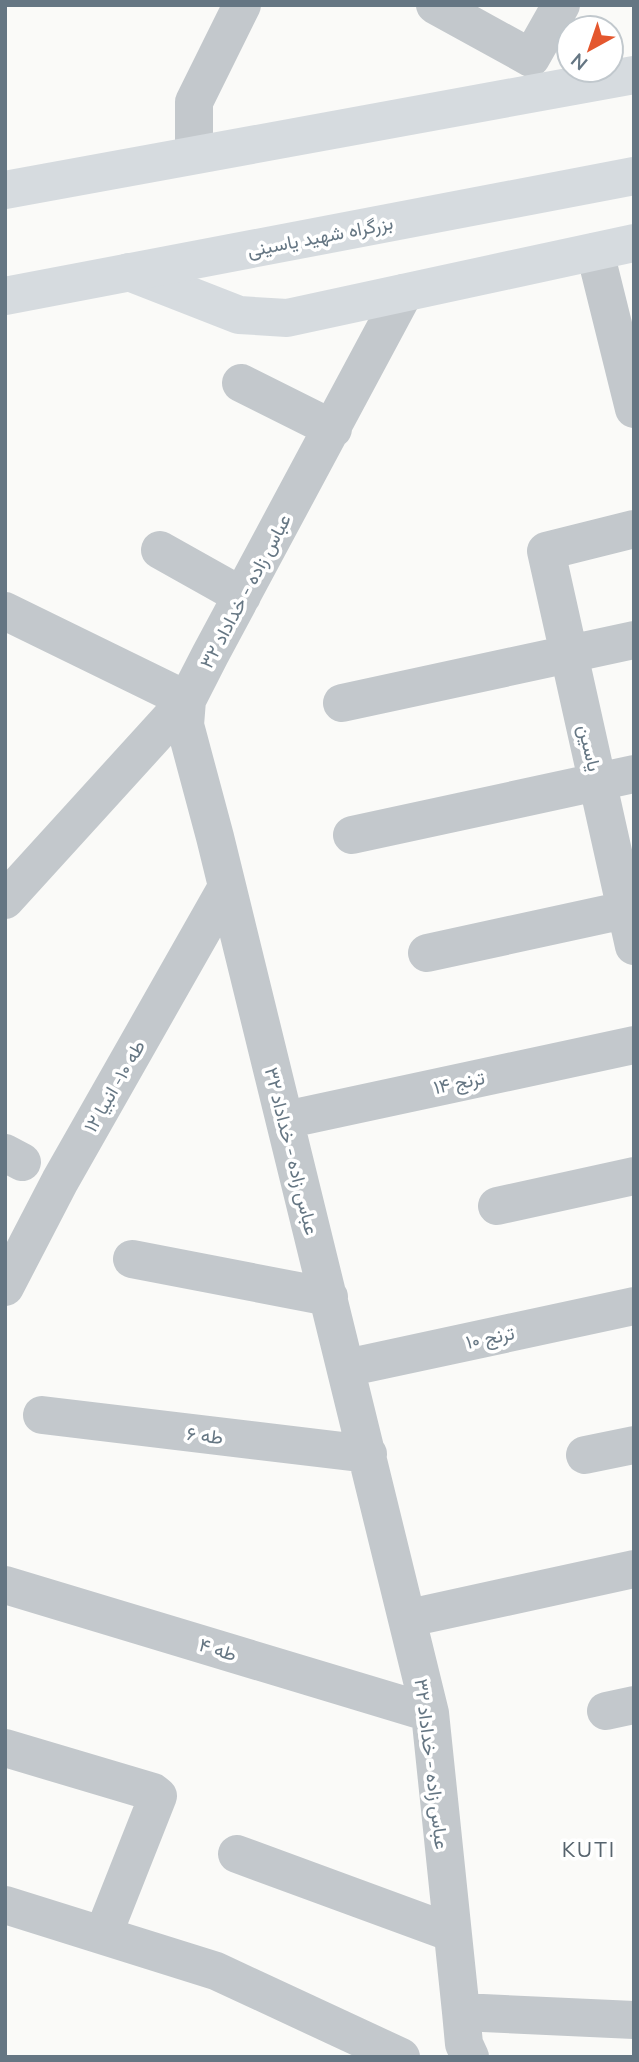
<svg xmlns="http://www.w3.org/2000/svg" width="639" height="2062" font-family="Mulish,Vazirmatn,sans-serif">
	<style>
		.lines { fill: none; stroke-linecap: round; stroke-linejoin: round }
		.minor { stroke: #c3c8cc; stroke-width: 38 }
		.major { stroke: #d6dbdf; stroke-width: 38 }
		.highway { stroke: #d6dbdf; stroke-width: 38 }
		.labels { text-anchor: middle; stroke-width: 7; stroke-linejoin: round; paint-order: stroke }
		.street-label { font-size: 19px; fill: #657683; stroke: #fff }
		.neighbourhood-label { font-size: 21px; letter-spacing: 2px; fill: #57646e; stroke: #fff }
	</style>
	<rect width="100%" height="100%" fill="#fafaf8"/>
	<g class="lines">
		<path class="minor" d="M435,5L531,58L561,5
			M194,155V102L242,5
			M595,252L634,409
			M404,293L210,655L187,700L185,725L215,837L430,1713L461,2012L464,2044L470,2057
			M241,383L333,429
			M634,529L546,551L634,946
			M160,550L242,596
			M5,611L187,700L5,900
			M342,703L634,640
			M352,835L634,774
			M427,953L634,908
			M285,1120L634,1045
			M5,1153L22,1162
			M497,1206L634,1176
			M132,1259L329,1297
			M5,1287L60,1181L227,887
			M346,1368L634,1306
			M42,1415L368,1454
			M585,1455L634,1445
			M5,1585L430,1713
			M409,1618L634,1569
			M606,1711L634,1705
			M5,1748L153,1792L158,1796L103,1935
			M237,1854L452,1933
			M5,1905L216,1971L401,2057
			M461,2012L634,2020"/>
		<path class="major" d="M129,272L239,315L287,318L634,243"/>
		<path class="highway" d="M5,190L634,75
			M5,296L634,176"/>
	</g>
	<g class="labels">
		<g class="street-label">
			<text transform="translate(320 236) rotate(-11)" y="7">بزرگراه شهید یاسینی</text>
			<text transform="translate(245 591) rotate(-62)" y="7">عباس زاده - خداداد ۳۲</text>
			<text transform="translate(590 748) rotate(77)" y="7">یاسین</text>
			<text transform="translate(459 1082) rotate(-12)" y="7">ترنج ۱۴</text>
			<text transform="translate(114 1086) rotate(-60)" y="7">طه ۱۰- انبیا ۱۲</text>
			<text transform="translate(292 1151) rotate(76)" y="7">عباس زاده - خداداد ۳۲</text>
			<text transform="translate(490 1337) rotate(-12)" y="7">ترنج ۱۰</text>
			<text transform="translate(205 1435) rotate(7)" y="7">طه ۶</text>
			<text transform="translate(218 1649) rotate(17)" y="7">طه ۴</text>
			<text transform="translate(432 1764) rotate(83)" y="7">عباس زاده - خداداد ۳۲</text>
		</g>
		<g class="neighbourhood-label">
			<text x="589" y="1857">KUTI</text>
		</g>
	</g>
	<rect width="639" height="2062" fill="none" stroke="#657683" stroke-width="14"/>
	<g transform="translate(590 49) rotate(220)"><circle r="33" fill="#ffffff" stroke="#c1c8cd" stroke-width="2"/>
	<path d="M0-5L12 26L0 18L-12 26Z" fill="#e4572e"/>
	<text y="-10" font-size="19" font-weight="bold" text-anchor="middle" fill="#657683">N</text>
	</g>
</svg>
